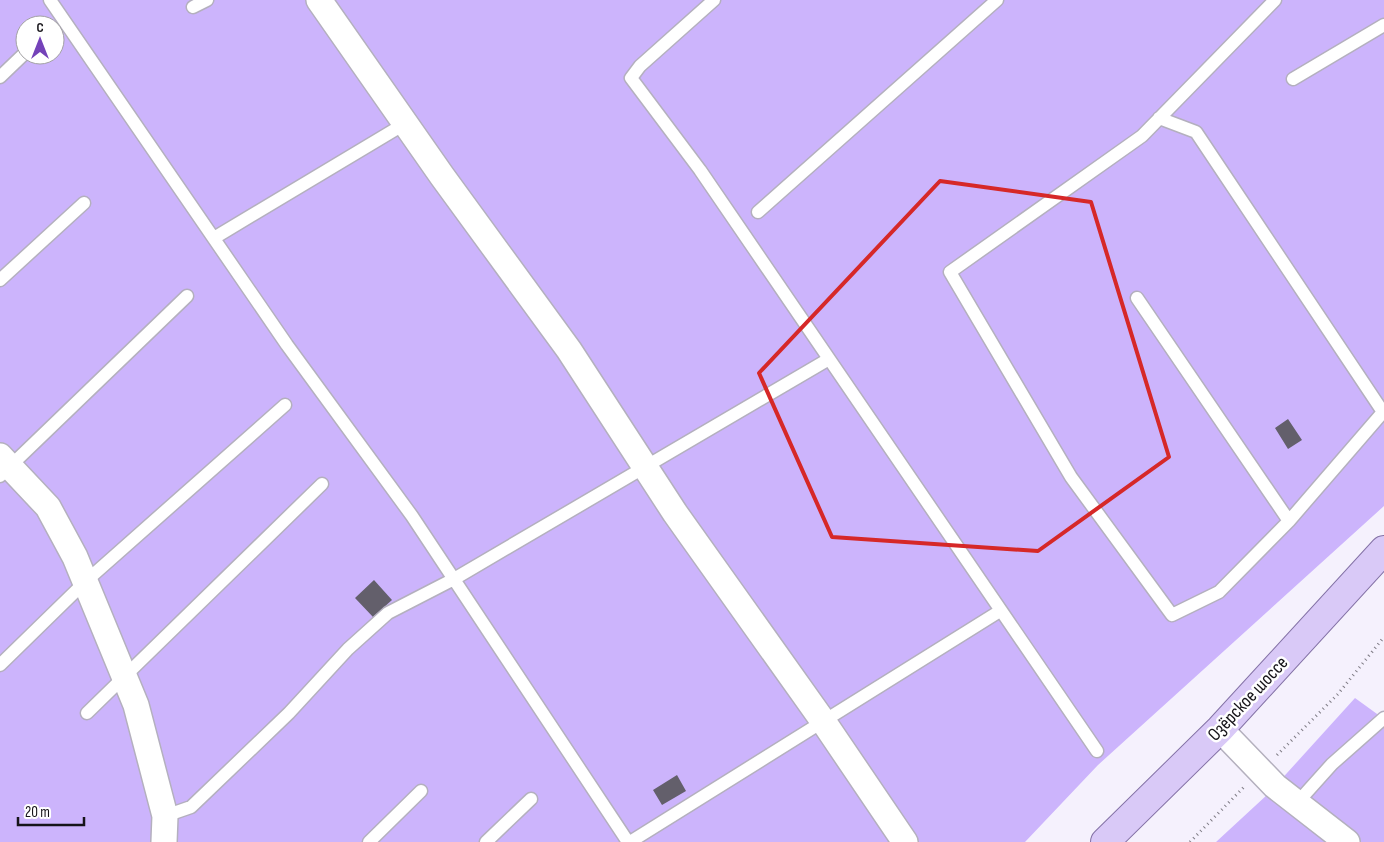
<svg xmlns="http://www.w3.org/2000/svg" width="1384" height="842" font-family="'Sofia Sans Condensed',sans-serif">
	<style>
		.green { fill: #ccb4fc; fill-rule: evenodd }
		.building { fill: #635f6b }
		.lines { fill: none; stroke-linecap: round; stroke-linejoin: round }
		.lane-casing { stroke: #b4b0be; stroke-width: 15 }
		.street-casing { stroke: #b4b0be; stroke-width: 28 }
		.primary-casing { stroke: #8472a6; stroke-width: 30 }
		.path { stroke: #7f7c85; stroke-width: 3; stroke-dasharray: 1 4; stroke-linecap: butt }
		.lane { stroke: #fff; stroke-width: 12 }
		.street { stroke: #fff; stroke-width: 25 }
		.primary { stroke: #d9c9f7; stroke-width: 28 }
		.marked { fill: none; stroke: #d62828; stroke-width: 4; stroke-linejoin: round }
		.labels { text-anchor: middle; stroke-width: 5; stroke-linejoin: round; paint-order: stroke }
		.street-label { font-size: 19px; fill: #161419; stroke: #fff }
	</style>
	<rect width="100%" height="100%" fill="#f5f1fd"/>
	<path class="green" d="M0,0H1384V506L1098,765L1025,842H0ZM25,25H55V55H25Z
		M1355,698L1384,719V842H1216L1268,794Z"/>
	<path class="building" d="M1288,419L1302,440L1288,449L1275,428Z
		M374,580L392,600L373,617L355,598Z
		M677,775L686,791L662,805L653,790Z"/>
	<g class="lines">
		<g class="lane-casing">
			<path id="lane" d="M50,0L287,345L412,516L628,842
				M714,0L640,66L631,78L700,170L1097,751
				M1275,0L1142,136L950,272L1071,477L1172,615L1219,592L1289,521L1384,411
				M193,7L207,0
				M0,77L25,53
				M1293,79L1384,25
				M1159,118L1196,132L1383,412
				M758,212L997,0
				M214,238L406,123
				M0,280L84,203
				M1137,298L1289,521
				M0,476L187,296
				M0,665L85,582L285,405
				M87,713L322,484
				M1297,803L1332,764L1384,718
				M165,816L191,807L289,713L348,649L388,613L454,579L829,359
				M369,842L421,791
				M486,842L531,799
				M630,842L1000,611"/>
		</g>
		<g class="street-casing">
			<path id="street" d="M319,0L442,176L569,350L675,513L823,721L905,842
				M0,456L48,507L75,557L136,705L165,816L164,842
				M1220,729L1275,786L1347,842"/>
		</g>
		<g class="primary-casing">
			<path id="primary" d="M1105,842L1220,729L1384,550"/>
		</g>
		<path class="path" d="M1277,755L1338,694L1384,637
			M1190,842L1244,787"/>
		<use href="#lane" class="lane"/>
		<use href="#street" class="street"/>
		<use href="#primary" class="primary"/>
	</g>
	<path class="marked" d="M940,181L1091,202L1169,457L1038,551L832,537L759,373Z"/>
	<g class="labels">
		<g class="street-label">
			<text transform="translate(1247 698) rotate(-47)" y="7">Озёрское шоссе</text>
		</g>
	</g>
	<g transform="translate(40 40)"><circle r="24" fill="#ffffff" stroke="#a2a1a3"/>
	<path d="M0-4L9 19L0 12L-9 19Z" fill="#7442b9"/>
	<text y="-8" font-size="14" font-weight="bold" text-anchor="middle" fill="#161419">С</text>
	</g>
	<path d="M18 817v8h66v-8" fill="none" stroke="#161419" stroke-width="2.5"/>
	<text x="25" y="817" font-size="15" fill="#161419" stroke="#ffffff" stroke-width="4" paint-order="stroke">20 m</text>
</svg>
